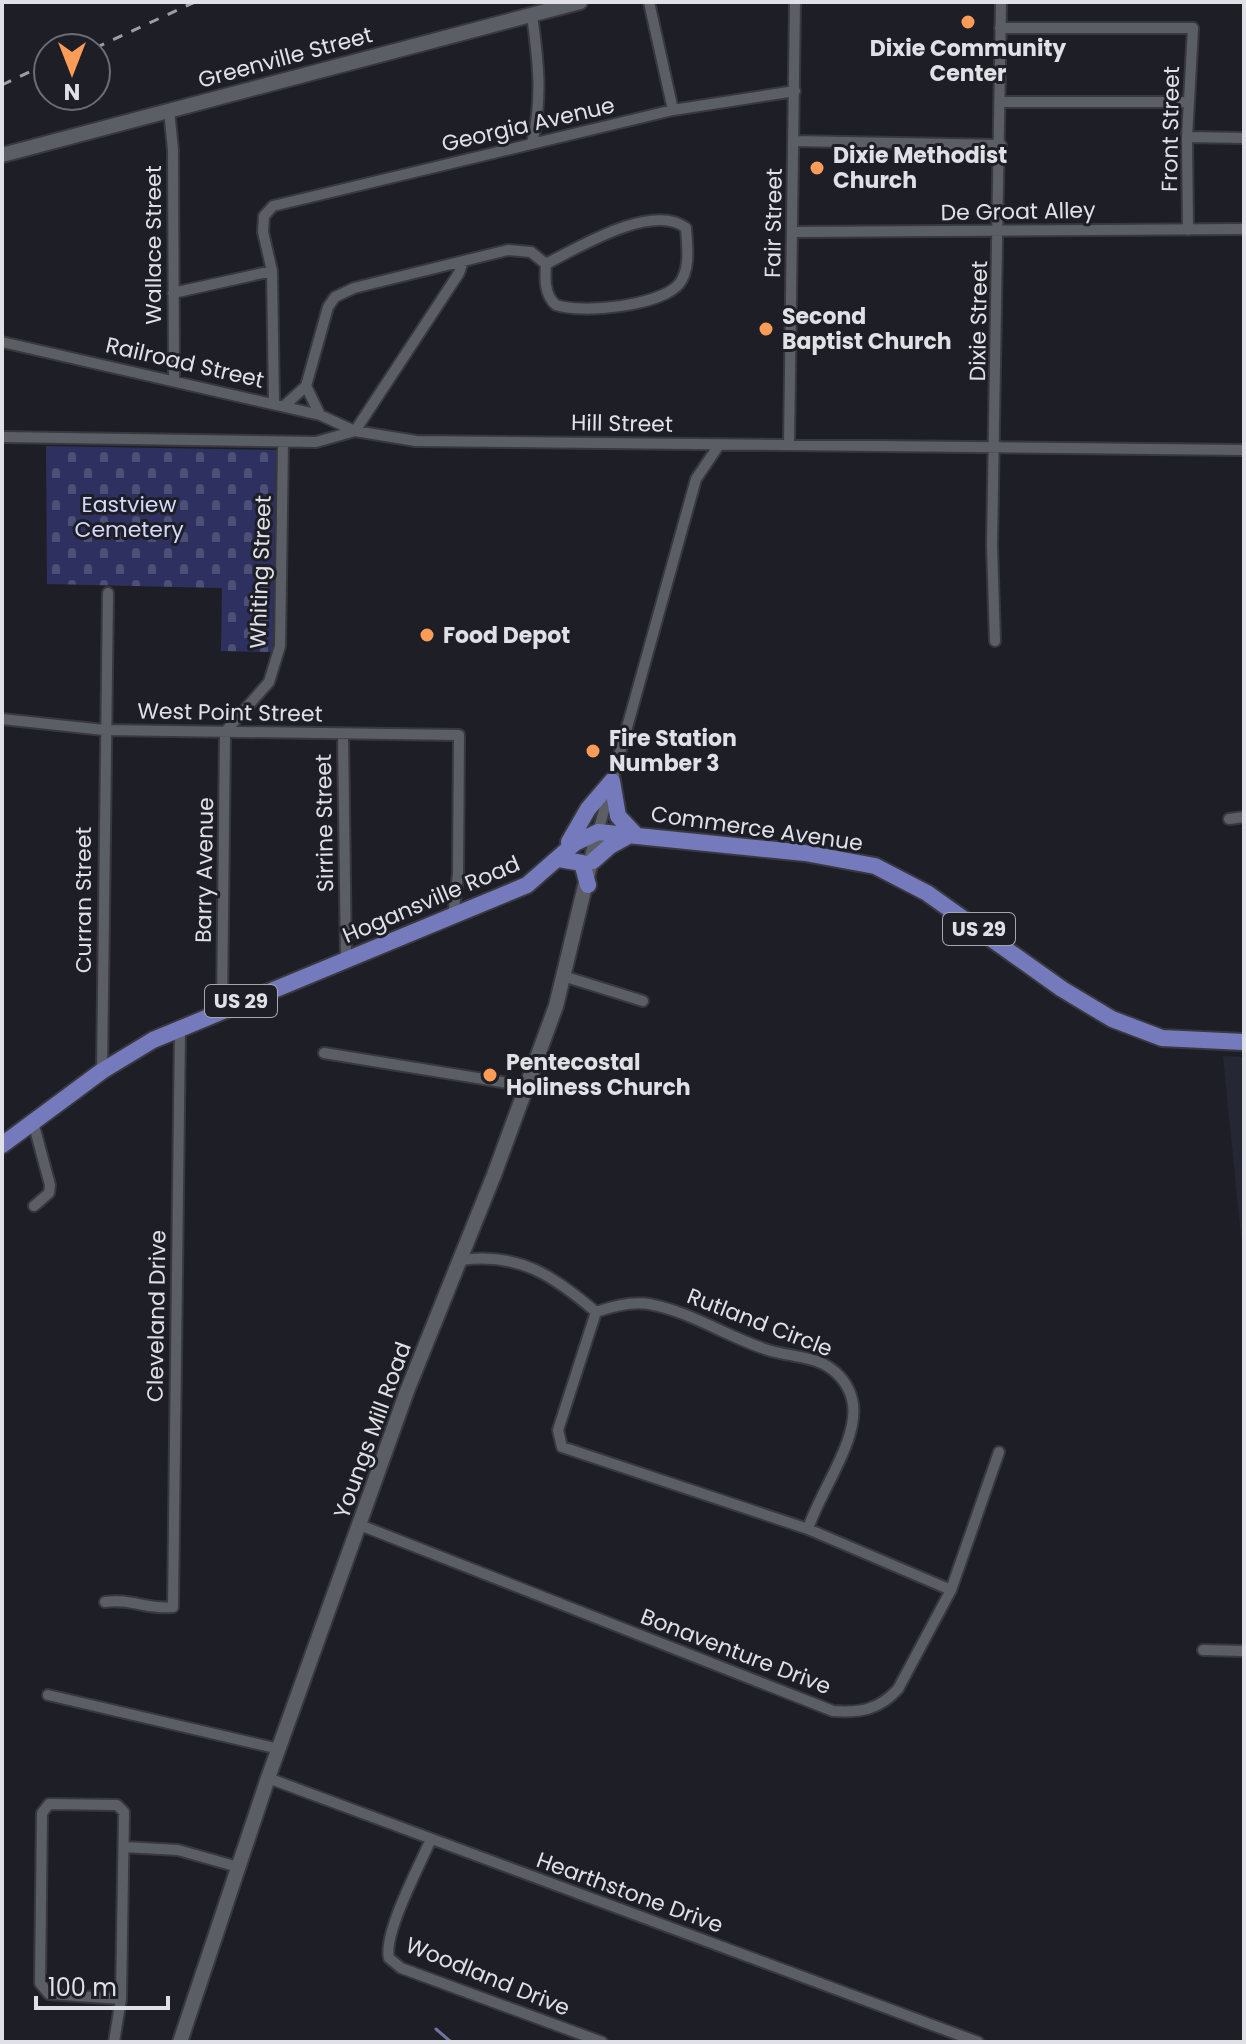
<svg xmlns="http://www.w3.org/2000/svg" width="1246" height="2044" font-family="Poppins,sans-serif">
	<style>
		.built { fill: #252733 }
		.cemetery { fill: url(#cemetery-stones) }
		.lines { fill: none; stroke-linecap: round; stroke-linejoin: round }
		.stream { stroke: #71749e; stroke-width: 3 }
		.minor-casing { stroke: #38393e; stroke-width: 14 }
		.tertiary-casing { stroke: #38393e; stroke-width: 18 }
		.primary-casing { stroke: #38393e; stroke-width: 20 }
		.minor { stroke: #5c5e65; stroke-width: 10 }
		.tertiary { stroke: #5c5e65; stroke-width: 14 }
		.primary { stroke: #757abd; stroke-width: 16 }
		.rail { stroke: #9d9ea4; stroke-width: 3; stroke-dasharray: 10 10; stroke-linecap: butt }
		.poi-dot { fill: #fd9c56; stroke: #1e1f26; stroke-width: 3 }
		.labels { text-anchor: middle; stroke-width: 6; stroke-linejoin: round; paint-order: stroke }
		.shield { fill: #1e1f26; stroke: #a6a7ac; stroke-width: 2 }
		.shield-label { font-size: 20px; font-weight: bold; fill: #e0e1e6 }
		.poi-label { font-size: 22px; font-weight: bold; fill: #e0e1e6; stroke: #1e1f26; text-anchor: start }
		.street-label { font-size: 22px; fill: #e0e1e6; stroke: #1e1f26 }
		.park-label { font-size: 22px; fill: #d3d8fd; stroke: #1e1f26 }
	</style>
	<defs>
		<pattern id="cemetery-stones" width="16" height="16" patternUnits="userSpaceOnUse" patternTransform="scale(2)"><rect width="16" height="16" fill="#2e315f"/><path d="M2 7V4a2 2 0 0 1 4 0v3zM10 15v-3a2 2 0 0 1 4 0v3z" fill="#4c4f76"/></pattern>
	</defs>
	<rect width="100%" height="100%" fill="#1e1f26"/>
	<path class="built" d="M1223,1056L1244,1057V1266Z"/>
	<path class="cemetery" d="M46,446L276,450L273,652L221,651L222,588L47,584Z"/>
	<g class="lines">
		<path class="stream" d="M436,2029L451,2042"/>
		<g class="minor-casing">
			<path id="minor" d="M649,2L673,110
				M1000,28H1193L1187,137L1188,230
				M1001,102H1189
				M169,110L173,150L174,379
				M1187,137L1244,138
				M794,141L1001,145
				M532,143C543,99 538,59 532,15
				M792,232L1244,229
				M173,293L272,271
				M2,342L320,415L355,431L416,441L1244,450
				M274,404L272,271L263,232L264,216L273,206L673,110L795,91
				M284,406L306,386
				M320,415L306,386L328,307L335,297L354,288L508,250L531,252L546,264C545,278 544,295 556,305C582,314 660,306 679,284C691,269 687,245 686,228C653,202 579,247 546,264
				M355,431L459,273L463,261
				M2,437L316,442L355,431
				M789,445L795,2
				M995,641L992,546L1001,2
				M2,719L104,730L459,735L458,874L453,917
				M343,734L346,959
				M1229,819L1244,817
				M598,832L696,479L719,445
				M563,976L643,1001
				M222,1009L225,732L269,682L280,646L283,443
				M324,1053L526,1086
				M102,1071L108,593
				M33,1122L50,1185L49,1193L34,1206
				M461,1260C519,1252 554,1276 596,1312C613,1306 631,1301 649,1304C692,1312 727,1337 768,1350C786,1356 811,1356 827,1366C840,1374 848,1384 852,1399C862,1437 819,1492 808,1529
				M596,1312L558,1430L562,1447L808,1529L951,1590
				M360,1525L833,1711C860,1713 879,1710 898,1689L951,1590L999,1452
				M105,1602C129,1598 149,1610 173,1607L180,1026
				M1203,1650L1244,1651
				M48,1695L279,1749
				M268,1778L978,2042
				M431,1839C420,1865 383,1933 389,1958L401,1968L602,2042
				M124,1847L178,1850L238,1867
				M114,2042L121,1999L124,1812L117,1805L49,1804L42,1813L40,1983L49,1994L121,1999"/>
		</g>
		<g class="tertiary-casing">
			<path id="tertiary" d="M2,155L580,2
				M180,2042L268,1778L407,1391L494,1175L556,1006L598,832"/>
		</g>
		<g class="primary-casing">
			<path id="primary" d="M612,781L618,816L634,833
				M569,842L588,809L612,781
				M559,859L582,863L588,885
				M593,861L610,846L632,834
				M2,1145L102,1071L153,1040L527,885L575,843L598,832L805,853L875,866L927,893L1062,989L1112,1019L1162,1038L1244,1042"/>
		</g>
		<use href="#minor" class="minor"/>
		<use href="#tertiary" class="tertiary"/>
		<use href="#primary" class="primary"/>
		<path class="rail" d="M95,48L195,2
			M2,85L48,63"/>
	</g>
	<g class="poi-dot">
		<circle cx="968" cy="22" r="8"/>
		<circle cx="817" cy="168" r="8"/>
		<circle cx="766" cy="329" r="8"/>
		<circle cx="427" cy="635" r="8"/>
		<circle cx="593" cy="751" r="8"/>
		<circle cx="490" cy="1075" r="8"/>
	</g>
	<g class="labels">
		<g class="shield">
			<rect x="943" y="913" width="72" height="32" rx="6"/>
			<rect x="205" y="985" width="72" height="32" rx="6"/>
		</g>
		<g class="shield-label">
			<text x="979" y="936">US 29</text>
			<text x="241" y="1008">US 29</text>
		</g>
		<g class="poi-label">
			<text x="968" y="56" text-anchor="middle">Dixie Community<tspan x="968" dy="25">Center</tspan></text>
			<text x="833" y="163">Dixie Methodist<tspan x="833" dy="25">Church</tspan></text>
			<text x="782" y="324">Second<tspan x="782" dy="25">Baptist Church</tspan></text>
			<text x="443" y="643">Food Depot</text>
			<text x="609" y="746">Fire Station<tspan x="609" dy="25">Number 3</tspan></text>
			<text x="506" y="1070">Pentecostal<tspan x="506" dy="25">Holiness Church</tspan></text>
		</g>
		<g class="street-label">
			<text transform="translate(285 57) rotate(-15)" y="8">Greenville Street</text>
			<text transform="translate(528 124) rotate(-13)" y="8">Georgia Avenue</text>
			<text transform="translate(1170 129) rotate(-89)" y="8">Front Street</text>
			<text transform="translate(1018 211) rotate(-1)" y="8">De Groat Alley</text>
			<text transform="translate(773 223) rotate(-89)" y="8">Fair Street</text>
			<text transform="translate(153 245) rotate(-90)" y="8">Wallace Street</text>
			<text transform="translate(978 321) rotate(-89)" y="8">Dixie Street</text>
			<text transform="translate(185 362) rotate(13)" y="8">Railroad Street</text>
			<text transform="translate(622 423) rotate(1)" y="8">Hill Street</text>
			<text transform="translate(260 572) rotate(-88)" y="8">Whiting Street</text>
			<text transform="translate(230 712) rotate(1)" y="8">West Point Street</text>
			<text transform="translate(324 823) rotate(-91)" y="8">Sirrine Street</text>
			<text transform="translate(757 828) rotate(8)" y="8">Commerce Avenue</text>
			<text transform="translate(204 870) rotate(-89)" y="8">Barry Avenue</text>
			<text transform="translate(431 899) rotate(-23)" y="8">Hogansville Road</text>
			<text transform="translate(83 900) rotate(-90)" y="8">Curran Street</text>
			<text transform="translate(156 1316) rotate(-89)" y="8">Cleveland Drive</text>
			<text transform="translate(760 1322) rotate(21)" y="8">Rutland Circle</text>
			<text transform="translate(372 1430) rotate(-70)" y="8">Youngs Mill Road</text>
			<text transform="translate(736 1651) rotate(21)" y="8">Bonaventure Drive</text>
			<text transform="translate(630 1892) rotate(20)" y="8">Hearthstone Drive</text>
			<text transform="translate(488 1976) rotate(22)" y="8">Woodland Drive</text>
		</g>
		<g class="park-label">
			<text x="129" y="512">Eastview<tspan x="129" dy="25">Cemetery</tspan></text>
		</g>
	</g>
	<rect width="1246" height="2044" fill="none" stroke="#e0e1e6" stroke-width="8"/>
	<g transform="translate(72 72) rotate(180)"><circle r="38" fill="#1e1f26" stroke="#6c6d73" stroke-width="2"/>
	<path d="M0-6L14 30L0 20L-14 30Z" fill="#fd9c56"/>
	<text y="-12" font-size="22" font-weight="bold" text-anchor="middle" fill="#e0e1e6">N</text>
	</g>
	<path d="M36 1996v12h132v-12" fill="none" stroke="#e0e1e6" stroke-width="4"/>
	<text x="48" y="1996" font-size="24" fill="#e0e1e6" stroke="#1e1f26" stroke-width="6" paint-order="stroke">100 m</text>
</svg>
